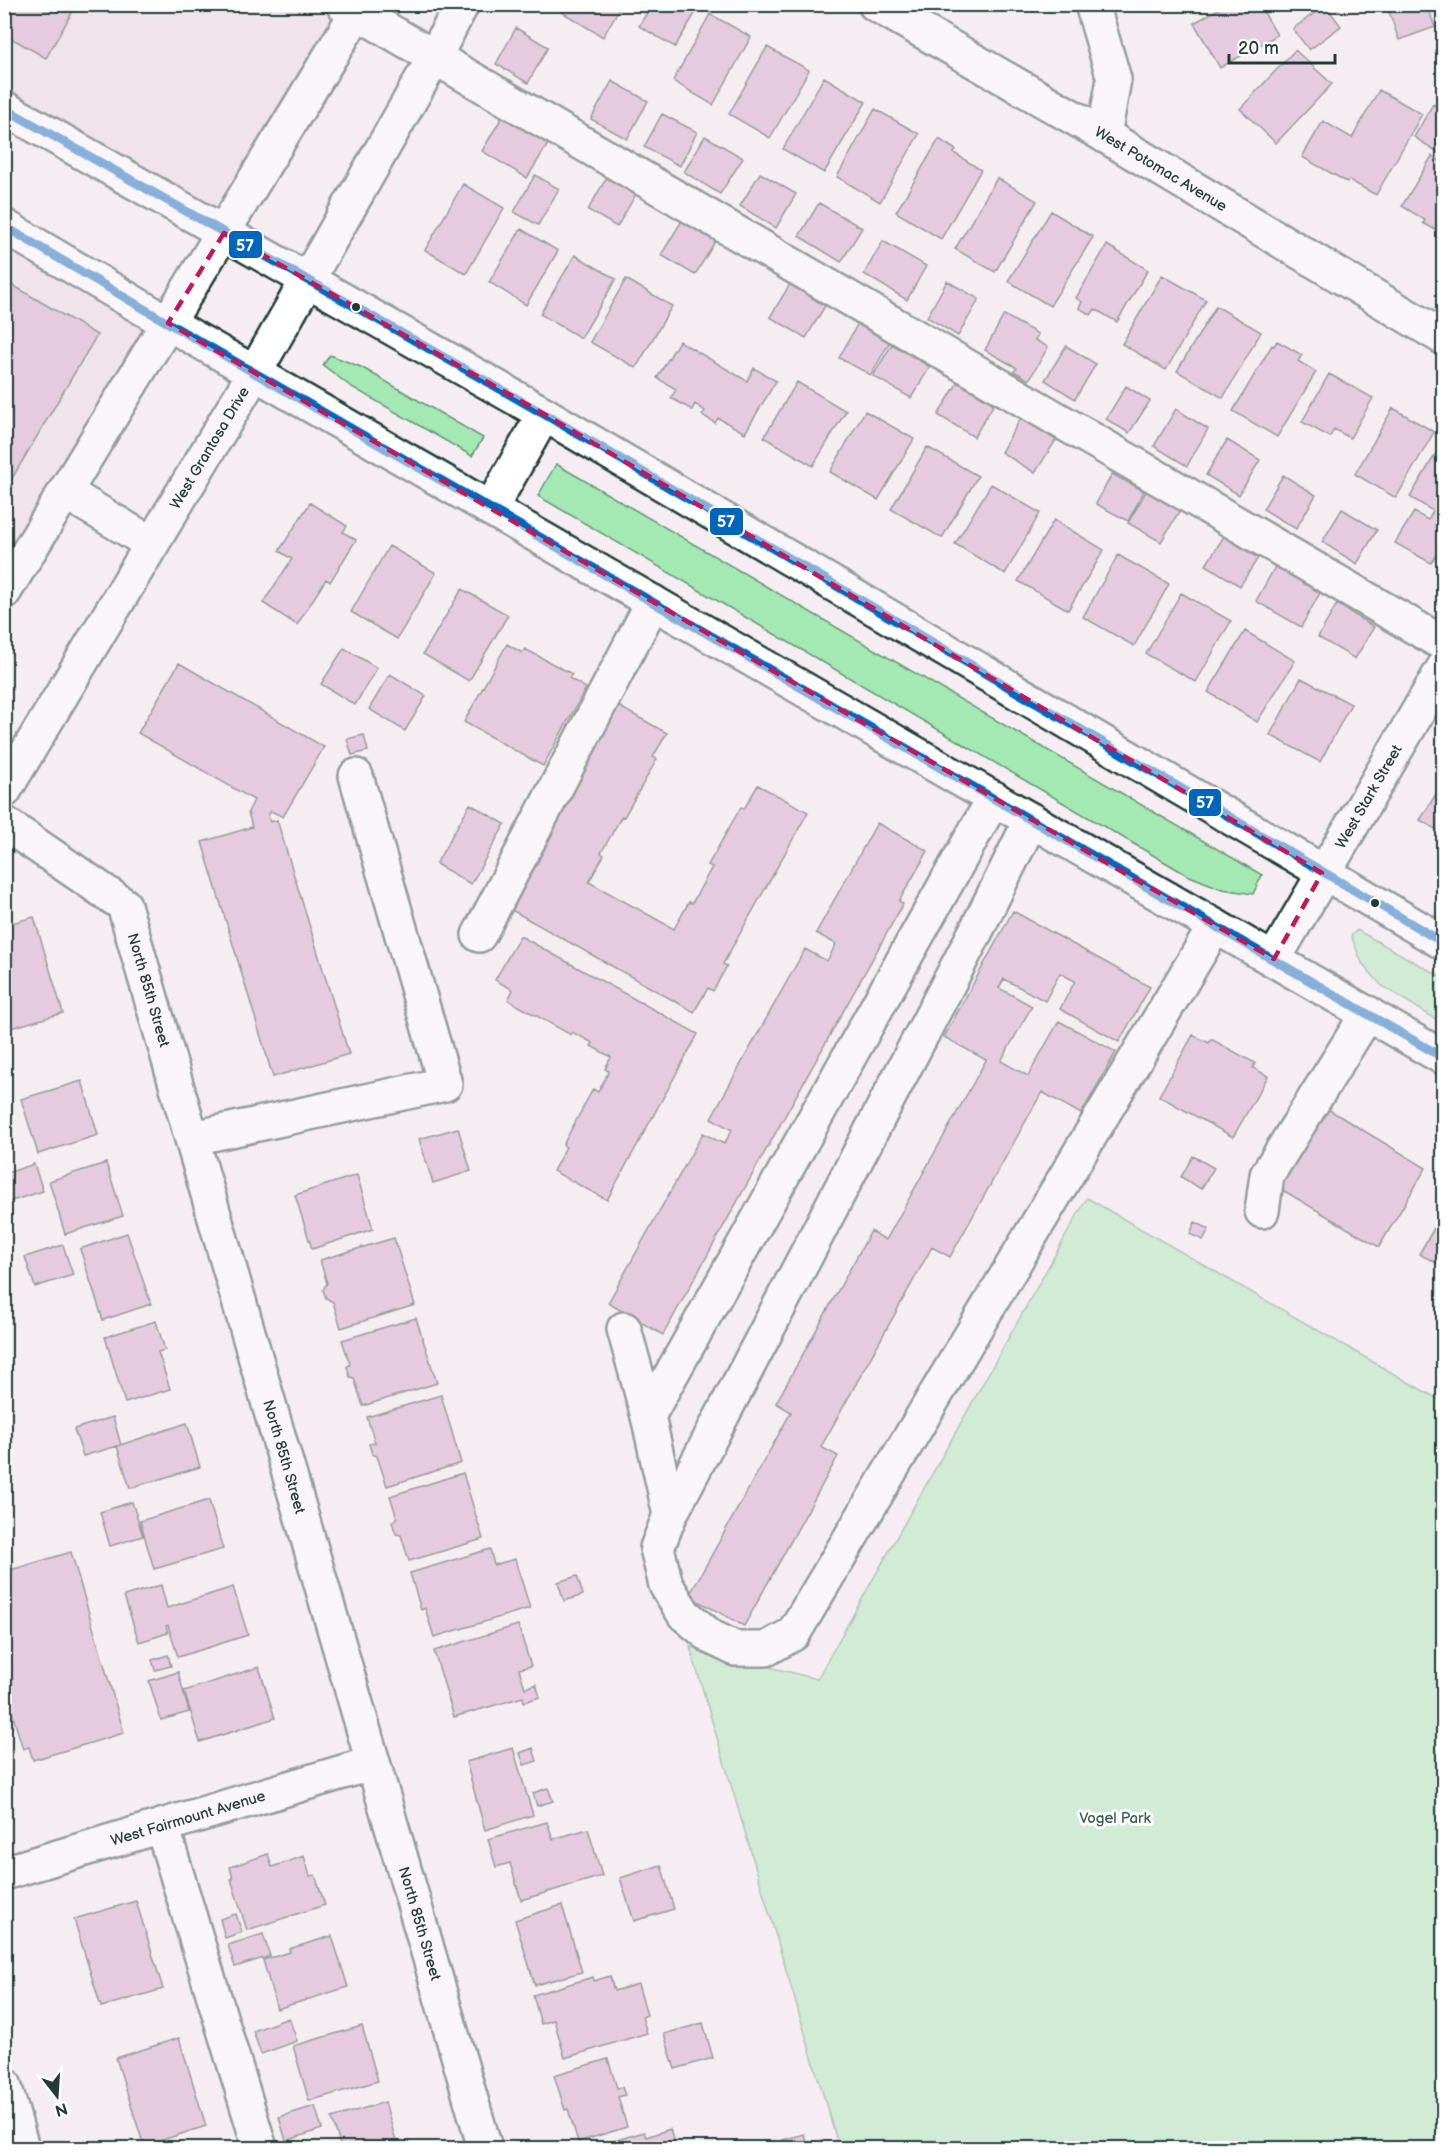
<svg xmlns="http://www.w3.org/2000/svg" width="1448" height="2153" font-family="'Balsamiq Sans',sans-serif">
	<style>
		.built { fill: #ebd7e5 }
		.green { fill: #a4e8b3; stroke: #629274; stroke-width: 1.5 }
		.building { fill: #d1a3c4; stroke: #1f3d34; stroke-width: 1.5 }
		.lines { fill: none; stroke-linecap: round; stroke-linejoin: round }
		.minor-casing { stroke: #1f3d34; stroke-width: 38 }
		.major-casing { stroke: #1f3d34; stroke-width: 38 }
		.minor { stroke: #fff; stroke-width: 33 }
		.major { stroke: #fff; stroke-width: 33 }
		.bus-1-casing { stroke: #fff; stroke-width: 14 }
		.bus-1 { stroke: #0065bd; stroke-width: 9 }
		.marked { fill: none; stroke: #c2185b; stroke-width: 4.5; stroke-dasharray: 12 8; stroke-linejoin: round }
		.bus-dot { fill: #1f3d34; stroke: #fff; stroke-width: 2 }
		.labels { text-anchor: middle; stroke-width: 6; stroke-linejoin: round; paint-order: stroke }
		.street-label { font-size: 15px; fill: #1f3d34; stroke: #fff }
		.park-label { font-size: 15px; fill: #3a5f4d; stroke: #fff }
		.line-badge { stroke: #fff; stroke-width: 2 }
		.badge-label { font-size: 16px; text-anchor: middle; font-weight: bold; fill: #fff }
	</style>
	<rect width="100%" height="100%" fill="#f6edf3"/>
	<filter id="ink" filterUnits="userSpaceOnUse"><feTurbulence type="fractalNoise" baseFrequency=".0167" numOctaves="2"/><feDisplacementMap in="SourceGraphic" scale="12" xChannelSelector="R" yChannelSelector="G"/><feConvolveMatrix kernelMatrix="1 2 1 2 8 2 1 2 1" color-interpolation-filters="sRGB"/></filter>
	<g filter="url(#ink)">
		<path class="built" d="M5,5H362L224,233L5,108Z
			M5,226L168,323L5,592Z"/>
		<path class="green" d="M330,355L361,367L483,438L472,456L350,386L323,365Z
			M556,464L1262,875L1253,894L1222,889L1187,875L538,496Z
			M1357,930L1443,978V1024L1381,985L1362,963L1351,936Z
			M1087,1198L1443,1402V2148H839L690,1647L817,1679Z"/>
		<path class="building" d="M4,4H77L46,58L4,34Z
			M564,4H622L603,37L560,11Z
			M652,4H694L699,7L675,47L639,26Z
			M1227,4H1259L1277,35L1220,68L1194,23Z
			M1401,4H1427L1435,27L1399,40L1388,9Z
			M1325,5L1341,26L1309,50L1293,29Z
			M710,14L751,37L713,105L673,81Z
			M516,28L548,47L528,83L496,64Z
			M767,47L809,70L770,138L729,114Z
			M1295,50L1332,84L1276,143L1240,109Z
			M824,77L866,102L824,173L783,149Z
			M612,81L648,101L627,139L591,119Z
			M1379,90L1422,114L1376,195L1349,180L1347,182L1302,157L1323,121L1352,138Z
			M1433,104L1444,110V145L1439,153L1414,137Z
			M875,109L919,134L880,202L837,177Z
			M662,114L697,132L680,166L644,147Z
			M502,117L548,144L527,178L482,151Z
			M705,136L743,158L720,194L684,172Z
			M939,139L956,150L954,153L981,170L941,239L896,212Z
			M1432,156L1444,163V235L1423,223L1425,220L1402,206Z
			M760,173L796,194L776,228L740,206Z
			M535,175L559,189L538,225L514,212Z
			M607,177L636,194L617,227L588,210Z
			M997,178L1037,201L995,272L955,249Z
			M463,184L504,208L466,274L425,250Z
			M819,203L862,228L841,262L799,236Z
			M1051,211L1093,237L1050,306L1008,281Z
			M683,219L716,240L695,275L661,255Z
			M521,229L558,251L526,305L489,282Z
			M883,241L926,266L907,300L864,274Z
			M1107,245L1148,270L1117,322L1095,309L1091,315L1079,308L1082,302L1076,298Z
			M575,255L616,279L581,338L540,314Z
			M1162,275L1206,300L1166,370L1122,344Z
			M626,279L672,306L636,368L590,342Z
			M4,280L97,335L4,492Z
			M947,281L979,299L958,336L927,317Z
			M790,284L825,306L806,338L770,317Z
			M1216,306L1261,332L1223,398L1177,371Z
			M1004,315L1038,334L1035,340L1048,347L1029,380L1014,371L1017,368L985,350Z
			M858,323L890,341L871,375L839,358Z
			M679,341L747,381L754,368L776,381L745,433L718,418L715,423L702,415L705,411L695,404L692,410L671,398L676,389L657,378Z
			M1277,341L1302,355L1298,361L1316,372L1277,437L1233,411L1272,345L1274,346Z
			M892,344L930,367L911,398L873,376Z
			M1066,346L1096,364L1075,399L1045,380Z
			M1329,374L1373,398L1350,438L1334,429L1330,437L1302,422Z
			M797,382L846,411L813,466L764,437Z
			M958,382L994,404L974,437L938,415Z
			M1126,386L1150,401L1129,433L1106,419Z
			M1393,408L1434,432L1396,498L1355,474Z
			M1176,409L1208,429L1187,466L1154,446Z
			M865,411L914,439L878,500L830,472Z
			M1021,418L1056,440L1035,473L1001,452Z
			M1227,440L1260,460L1239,495L1206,475Z
			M1442,443L1444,444V542L1431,563L1395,543L1414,512L1428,520L1433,511L1410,497Z
			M927,447L978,476L942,538L891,509Z
			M1112,474L1144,491L1128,521L1096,504Z
			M1283,475L1316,495L1296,529L1263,509Z
			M991,484L1040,513L1005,574L955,544Z
			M1147,490L1180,510L1161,542L1128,523Z
			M310,503L347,526L343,532L356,540L330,582L326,579L297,625L263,603L292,559L279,551Z
			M1342,509L1377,530L1357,564L1322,542Z
			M1054,520L1104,550L1068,610L1018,581Z
			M1224,536L1258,558L1240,586L1206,565Z
			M389,546L436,573L397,639L351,612Z
			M1118,555L1169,584L1134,646L1083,617Z
			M1276,565L1321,591L1301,627L1256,601Z
			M462,589L508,615L469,681L423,654Z
			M1181,593L1231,621L1196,682L1146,654Z
			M1337,604L1374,627L1355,659L1318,637Z
			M1245,631L1295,661L1257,722L1208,692Z
			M507,644L522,653L525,649L572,674L569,678L586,688L543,766L464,722Z
			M344,648L377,668L355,705L321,684Z
			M179,663L324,747L283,817L271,811L268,816L270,822L277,820L349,1054L273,1077L202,842L252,827L248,812L254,800L138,733Z
			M390,674L426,696L405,731L369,709Z
			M1301,678L1351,704L1320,762L1270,735Z
			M618,706L667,733L653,757L657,759L624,817L622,816L601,853L604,855L589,882L674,929L689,902L692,903L712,867L708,865L741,807L744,809L758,785L808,812L723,964L727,966L713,991L708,988L694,1012L506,907Z
			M364,735L368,751L352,755L347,739Z
			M1444,781V834L1420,820Z
			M470,804L505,824L471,884L436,864Z
			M877,823L928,851L899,901L903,904L663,1335L608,1303L703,1133L724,1144L732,1130L711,1118L805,949L827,961L836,944L816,933Z
			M1013,911L1150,987L1119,1042L1060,1009L1075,981L1060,973L1045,1001L1004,979L999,988L1032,1006L1001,1061L1028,1076L1059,1021L1116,1052L1081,1114L1042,1092L950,1257L932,1247L821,1447L838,1456L744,1626L689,1596L791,1412L776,1403L871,1231L886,1240L986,1060L944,1037Z
			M34,917L63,1013L4,1030V925Z
			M520,936L698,1034L607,1200L553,1171L566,1147L563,1145L593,1089L598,1092L609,1071L605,1069L611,1057L591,1046L593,1043L572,1032L571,1035L508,1000L513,990L495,980Z
			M1193,1035L1209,1043L1211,1039L1255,1063L1253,1068L1268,1076L1233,1137L1159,1096Z
			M82,1081L98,1135L38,1154L21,1099Z
			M1326,1108L1426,1168L1379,1247L1279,1188Z
			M458,1128L471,1171L433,1183L419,1139Z
			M1193,1156L1214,1168L1201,1189L1181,1177Z
			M106,1163L123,1216L65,1234L49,1181Z
			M34,1164L43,1191L8,1202L4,1190V1174Z
			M357,1175L373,1229L312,1249L295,1195Z
			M1444,1211V1267L1419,1254Z
			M1195,1222L1209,1229L1203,1240L1190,1234Z
			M127,1233L151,1304L103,1320L80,1249Z
			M394,1238L415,1305L341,1328L333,1302L326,1298L323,1290L327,1283L320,1260Z
			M63,1245L73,1275L35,1287L25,1257Z
			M416,1318L437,1383L363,1406L354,1378L350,1377L347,1367L350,1364L342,1340Z
			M156,1321L165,1350L158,1352L170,1389L125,1403L105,1337Z
			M441,1395L461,1463L387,1486L377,1456L372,1454L369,1444L375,1443L367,1417Z
			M113,1417L121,1445L83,1456L74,1429Z
			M187,1423L200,1467L130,1488L117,1446Z
			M463,1473L483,1539L409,1561L401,1535L396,1534L392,1522L397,1518L390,1496Z
			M209,1500L223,1549L154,1569L140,1521Z
			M132,1502L143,1536L110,1546L100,1512Z
			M490,1549L494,1565L515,1559L530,1608L434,1637L425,1608L421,1610L410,1573Z
			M71,1552L124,1733L33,1760L29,1747L23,1749L4,1687V1572Z
			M577,1576L583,1595L564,1601L558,1582Z
			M161,1585L167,1608L233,1587L248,1635L178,1657L168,1625L166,1626L168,1633L139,1642L124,1596Z
			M518,1625L531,1666L519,1669L525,1688L536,1684L540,1697L524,1702L523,1697L454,1717L434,1651Z
			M168,1655L171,1666L155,1670L152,1660Z
			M259,1667L275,1718L200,1742L184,1691Z
			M178,1672L189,1712L161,1720L149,1681Z
			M513,1748L533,1815L485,1830L466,1762Z
			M533,1748L537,1761L524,1765L520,1753Z
			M548,1788L553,1801L537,1806L533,1793Z
			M547,1822L553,1839L588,1829L602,1876L521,1900L510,1863L496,1867L488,1839Z
			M268,1854L272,1867L304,1856L310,1876L315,1875L325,1905L247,1930L231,1879H233L230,1867Z
			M661,1865L674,1909L634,1921L620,1878Z
			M136,1901L163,1989L101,2007L74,1919Z
			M562,1905L582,1972L535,1985L515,1920Z
			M236,1914L242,1932L225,1938L220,1919Z
			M263,1934L270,1956L235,1967L228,1945Z
			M332,1936L348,1987L277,2009L263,1960L290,1952L289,1949Z
			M610,1976L614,1991L638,1984L647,2015L642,2017L647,2033L565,2058L554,2020L541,2024L533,1995L593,1977L594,1981Z
			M289,2018L297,2041L261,2054L253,2031Z
			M703,2023L713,2058L675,2069L664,2034Z
			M362,2026L378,2081L309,2101L293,2046Z
			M179,2038L206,2126L144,2146L116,2058Z
			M608,2059L617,2088L622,2087L625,2095L618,2097L627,2127L578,2142L568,2109L565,2110L554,2075Z
			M385,2102L398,2148H341L332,2118Z
			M315,2106L322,2129L286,2141L279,2117Z
			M670,2129L675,2146L679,2145L680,2148H590L644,2132L646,2137Z
			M804,2134L808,2148H785L782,2140Z"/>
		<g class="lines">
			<g class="minor-casing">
				<g id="minor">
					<path d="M343,4L1444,644"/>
					<path id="s1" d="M875,4L1104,135L1444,338"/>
					<path d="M1092,4L1114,79L1104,135"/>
					<path d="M65,492L152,544"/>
					<path d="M491,508L544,414"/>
					<path d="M4,592L362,4"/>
					<path id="s2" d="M4,791L255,372L434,58L462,4"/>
					<path d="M1031,820L976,931L670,1515L657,1548L666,1585L684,1614L711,1637L736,1649H766L793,1634L1215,926"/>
					<path id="s3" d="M4,823L124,905L485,2148"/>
					<path d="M479,935L653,602"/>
					<path id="s4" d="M1274,959L1444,667"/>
					<path d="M193,1138L445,1084L356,776"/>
					<path d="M1262,1211L1267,1175L1368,1013"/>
					<path d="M624,1329L648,1416L670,1515"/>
					<path d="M648,1416L994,798"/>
					<path d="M162,1826L260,2148"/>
					<path id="s5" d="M4,1873L373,1763"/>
					<path d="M4,2084L22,2148"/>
				</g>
			</g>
			<g class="major-casing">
				<path id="major" d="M4,108L544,414L1444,943
					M4,226L168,323L1444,1058"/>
			</g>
			<use href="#minor" class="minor"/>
			<use href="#major" class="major"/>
			<g class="bus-1-casing">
				<path id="bus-1" d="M4,108L544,414L1444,943
					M4,226L168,323L1444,1058"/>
			</g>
			<use href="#bus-1" class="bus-1"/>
		</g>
	</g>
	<path d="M0 0H1448V2153H0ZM224,233L544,414L1322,873L1274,959L168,323Z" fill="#f6edf3" fill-opacity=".55" fill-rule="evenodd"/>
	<path class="marked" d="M224,233L544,414L1322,873L1274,959L168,323Z"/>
	<g class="bus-dot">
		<circle cx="356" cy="307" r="5"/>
		<circle cx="1375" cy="903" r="5"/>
	</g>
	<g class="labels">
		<g class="street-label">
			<text dy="5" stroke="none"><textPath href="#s1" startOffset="330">West Potomac Avenue</textPath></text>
			<text dy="5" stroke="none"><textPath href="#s2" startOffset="400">West Grantosa Drive</textPath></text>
			<text dy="5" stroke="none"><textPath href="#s4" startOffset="188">West Stark Street</textPath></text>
			<text dy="5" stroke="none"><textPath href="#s3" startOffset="234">North 85th Street</textPath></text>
			<text dy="5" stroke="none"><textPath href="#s3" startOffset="720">North 85th Street</textPath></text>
			<text dy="5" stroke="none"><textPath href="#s5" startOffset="192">West Fairmount Avenue</textPath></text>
			<text dy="5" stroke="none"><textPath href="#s3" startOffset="1206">North 85th Street</textPath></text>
		</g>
		<g class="park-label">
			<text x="1115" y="1823">Vogel Park</text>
		</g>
	</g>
	<g class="line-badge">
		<rect x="228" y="230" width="35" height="29" rx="6" fill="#0065bd"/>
		<rect x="709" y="507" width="35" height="29" rx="6" fill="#0065bd"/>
		<rect x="1188" y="788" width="34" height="29" rx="6" fill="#0065bd"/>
	</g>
	<g class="badge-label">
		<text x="245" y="251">57</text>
		<text x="726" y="527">57</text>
		<text x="1205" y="808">57</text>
	</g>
	<rect width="1448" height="2153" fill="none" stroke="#fff" stroke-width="24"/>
	<rect x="12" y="12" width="1424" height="2129" fill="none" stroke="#1f3d34" stroke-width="2" filter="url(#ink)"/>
	<g transform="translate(57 2096) rotate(163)" stroke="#ffffff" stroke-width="4.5" paint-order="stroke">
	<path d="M0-4.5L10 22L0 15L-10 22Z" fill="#1f3d34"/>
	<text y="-9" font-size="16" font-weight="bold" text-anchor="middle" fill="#1f3d34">N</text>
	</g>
	<path d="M1229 54v9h106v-9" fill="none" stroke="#1f3d34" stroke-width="3"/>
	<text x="1238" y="54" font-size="18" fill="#1f3d34" stroke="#ffffff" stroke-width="4.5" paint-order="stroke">20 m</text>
</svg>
